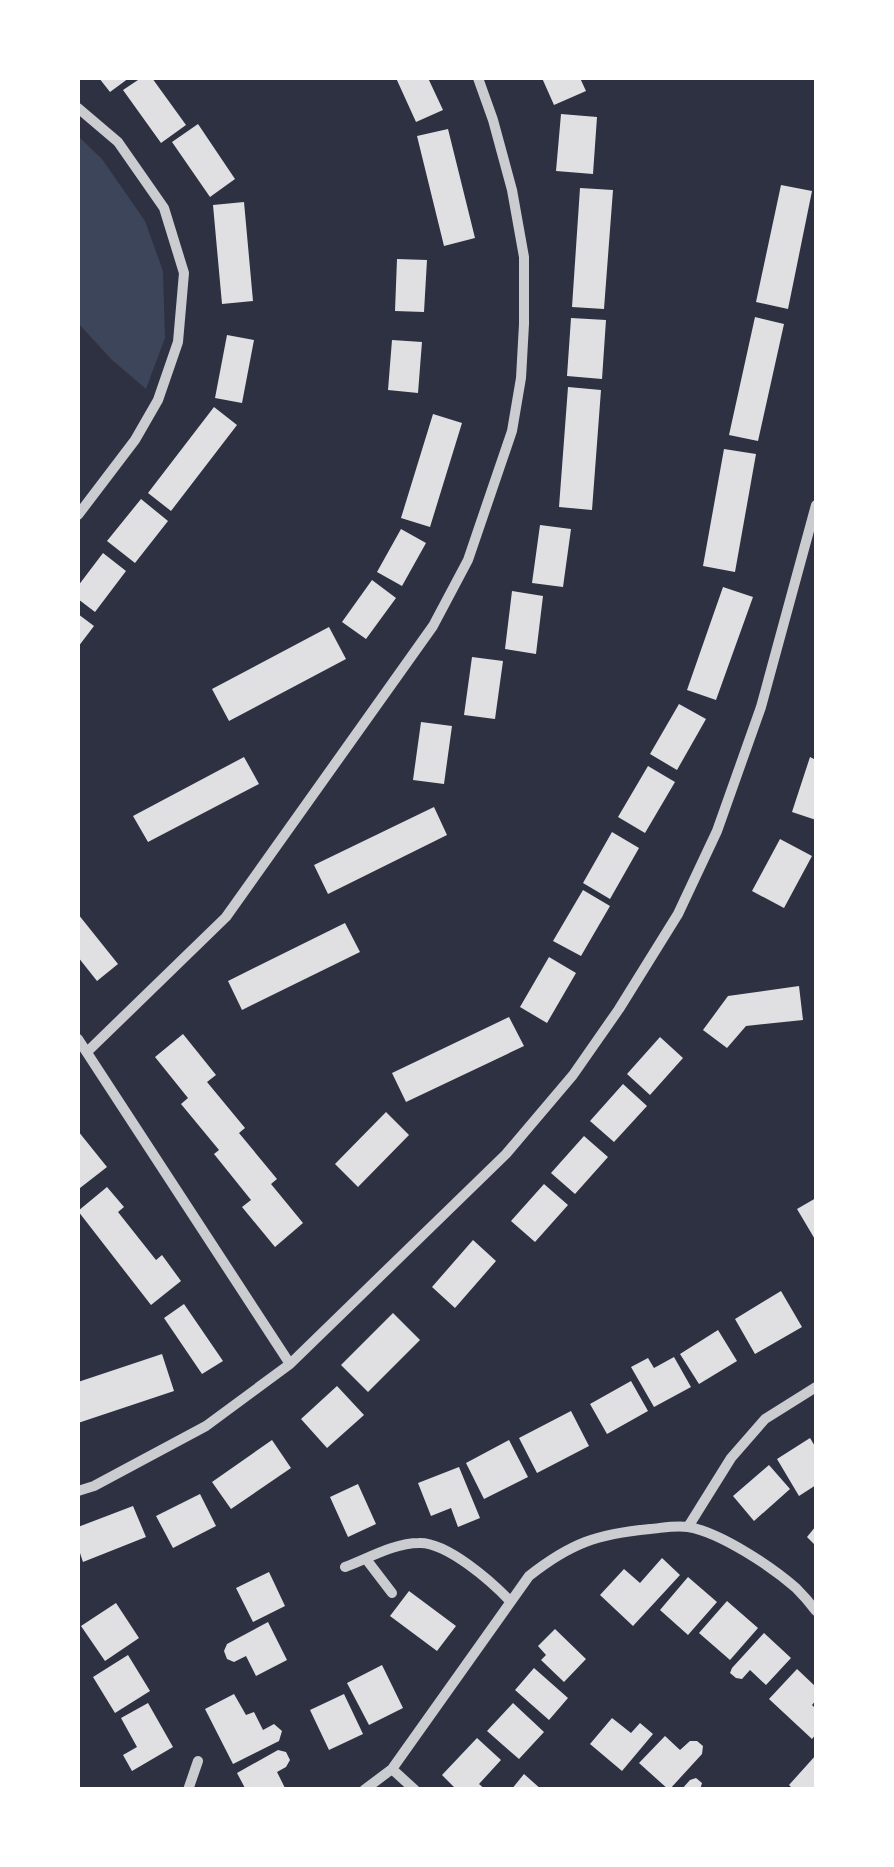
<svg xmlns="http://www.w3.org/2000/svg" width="894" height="1867" font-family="'Nunito Sans',sans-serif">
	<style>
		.green { fill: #3c4559 }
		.building { fill: #e0e0e3 }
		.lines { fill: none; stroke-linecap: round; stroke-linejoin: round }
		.minor { stroke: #caccd0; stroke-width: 10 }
	</style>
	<rect width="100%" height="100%" fill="#2d3142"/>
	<path class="green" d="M78,136L102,159L145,221L163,271L165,338L146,389L112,360L78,323Z"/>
	<path class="building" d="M99,78H129L110,92Z
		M141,78H152L186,125L161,143L123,90Z
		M396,78H428L443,110L416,122Z
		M542,78H580L586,91L554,105Z
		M561,114L597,117L593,174L556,171Z
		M198,124L235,179L210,197L172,142Z
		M448,129L475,238L444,246L417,136Z
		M781,185L812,191L788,309L756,302Z
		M580,188L613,190L604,309L572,307Z
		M244,202L253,301L222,304L213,205Z
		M397,259L427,260L424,312L395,311Z
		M755,317L784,324L758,441L729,435Z
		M571,318L606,320L602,379L567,376Z
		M227,335L254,340L242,403L215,398Z
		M392,340L422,342L418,393L388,390Z
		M568,387L601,390L592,510L559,507Z
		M214,407L237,425L171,511L148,493Z
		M433,414L462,423L430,527L401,518Z
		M724,449L756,454L735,572L703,566Z
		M141,499L168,521L135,563L107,541Z
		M540,525L571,529L563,587L532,583Z
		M401,529L426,543L402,586L377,572Z
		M103,553L126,571L95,612L78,599V586Z
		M372,580L396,598L366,639L342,622Z
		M723,587L753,597L716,700L687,690Z
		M512,591L543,596L536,654L505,649Z
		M78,614L94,626L78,647Z
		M329,627L346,659L229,721L212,689Z
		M472,657L503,661L495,719L464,715Z
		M679,704L706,719L677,770L650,754Z
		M421,722L452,726L444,784L413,780Z
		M244,757L259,784L148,842L133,816Z
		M810,757L816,760V820L792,812Z
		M648,766L675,782L645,833L618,817Z
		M434,807L447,835L328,894L314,865Z
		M612,832L639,848L610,899L583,883Z
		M780,839L812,856L784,908L752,891Z
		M583,890L610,906L581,956L553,941Z
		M78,914L118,964L97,981L78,957Z
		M345,923L360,952L242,1010L228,981Z
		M549,957L576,973L547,1023L520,1007Z
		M799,986L803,1020L746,1026L727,1048L703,1030L728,996Z
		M509,1017L524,1046L406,1102L392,1073Z
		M183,1034L216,1075L207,1082L245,1128L239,1133L277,1179L271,1184L303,1223L275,1247L242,1207L251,1200L214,1154L219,1150L181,1104L188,1098L155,1057Z
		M660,1037L683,1058L650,1095L627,1074Z
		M623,1084L647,1106L614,1142L590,1121Z
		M386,1112L409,1135L358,1187L335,1164Z
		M78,1131L107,1167L80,1188L78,1184Z
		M584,1136L608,1157L575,1194L551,1173Z
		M544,1184L568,1205L535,1242L511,1221Z
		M107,1187L124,1207L118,1212L156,1260L162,1255L181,1281L151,1305L78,1211Z
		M816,1198V1241L797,1209Z
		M473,1240L496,1261L455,1308L432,1287Z
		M781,1291L802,1327L755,1354L735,1319Z
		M184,1304L223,1361L202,1374L164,1318Z
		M393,1313L420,1340L368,1392L341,1365Z
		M718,1330L737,1361L699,1384L680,1354Z
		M162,1354L174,1391L78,1423V1382Z
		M674,1357L691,1387L654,1407L631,1367L648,1358L654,1368Z
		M631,1381L648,1411L607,1434L590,1404Z
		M337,1386L364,1415L327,1448L301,1419Z
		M571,1411L589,1446L537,1473L519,1438Z
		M810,1438L816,1448V1485L799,1496L777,1459Z
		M272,1440L291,1468L231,1509L212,1482Z
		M509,1440L528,1477L484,1499L466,1463Z
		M769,1465L790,1489L754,1521L733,1496Z
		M459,1467L480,1518L458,1527L451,1508L431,1516L418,1483Z
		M358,1484L376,1524L348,1537L330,1497Z
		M200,1494L216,1526L173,1548L156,1516Z
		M133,1506L146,1537L83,1562L78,1547V1527Z
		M816,1526V1546L807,1537Z
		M662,1558L680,1575L633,1626L600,1595L624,1569L640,1583Z
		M269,1572L285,1606L253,1622L236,1588Z
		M688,1577L717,1602L688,1635L660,1610Z
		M409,1591L456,1626L437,1651L390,1616Z
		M727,1601L758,1628L730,1660L699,1633Z
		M116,1603L139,1638L105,1661L81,1626Z
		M268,1622L287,1660L256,1676L246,1656L234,1662L227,1659L224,1651L227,1644Z
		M555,1629L586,1659L564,1682L541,1660L546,1655L538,1646Z
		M764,1633L791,1658L766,1685L750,1670L742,1679L736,1678L730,1673L732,1668Z
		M128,1655L150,1691L115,1713L93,1677Z
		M382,1665L403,1708L369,1725L347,1683Z
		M534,1668L568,1698L549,1720L515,1690Z
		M797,1669L816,1687V1700L812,1705L816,1709V1734L812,1739L769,1699Z
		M234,1694L246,1715L254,1712L263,1730L274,1724L282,1731L279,1741L233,1764L205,1709Z
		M344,1694L363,1734L329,1750L310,1710Z
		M148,1703L173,1747L132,1771L123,1755L137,1747L121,1718Z
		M513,1703L544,1732L519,1759L487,1731Z
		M612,1718L631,1733L640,1723L653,1734L622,1771L590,1744Z
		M665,1736L680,1750L690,1741H697L703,1746L702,1754L669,1790L639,1763Z
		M477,1738L501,1760L479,1784L486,1790H457L442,1775Z
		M278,1750L286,1752L290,1760L286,1767L277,1772L286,1790H246L237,1773Z
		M816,1755V1790H794L789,1785Z
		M524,1774L542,1790H511Z
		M696,1778L702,1783L700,1790H681L690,1780Z"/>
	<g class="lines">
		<path class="minor" d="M78,108L118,142L164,208L184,273L178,342L158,400L135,440L78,515
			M78,1039L290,1364
			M87,1052L226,917L433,626L468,560L512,431L521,378L524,324V257L512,190L493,120L478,78
			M78,1491L94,1486L206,1426L290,1364L506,1154L573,1075L619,1009L678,914L717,831L761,707L816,505
			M688,1527L731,1458L765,1419L816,1387
			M366,1559L392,1593
			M345,1567C369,1558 394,1543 419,1543C447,1542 492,1582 510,1601
			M392,1769L415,1790
			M188,1790L198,1761
			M364,1790L392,1769L529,1576C571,1543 597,1534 650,1529C662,1528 676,1525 688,1527C720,1532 772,1567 796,1588C803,1595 810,1603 816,1611"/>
	</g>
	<rect width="894" height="1867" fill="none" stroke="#ffffff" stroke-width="160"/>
</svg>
